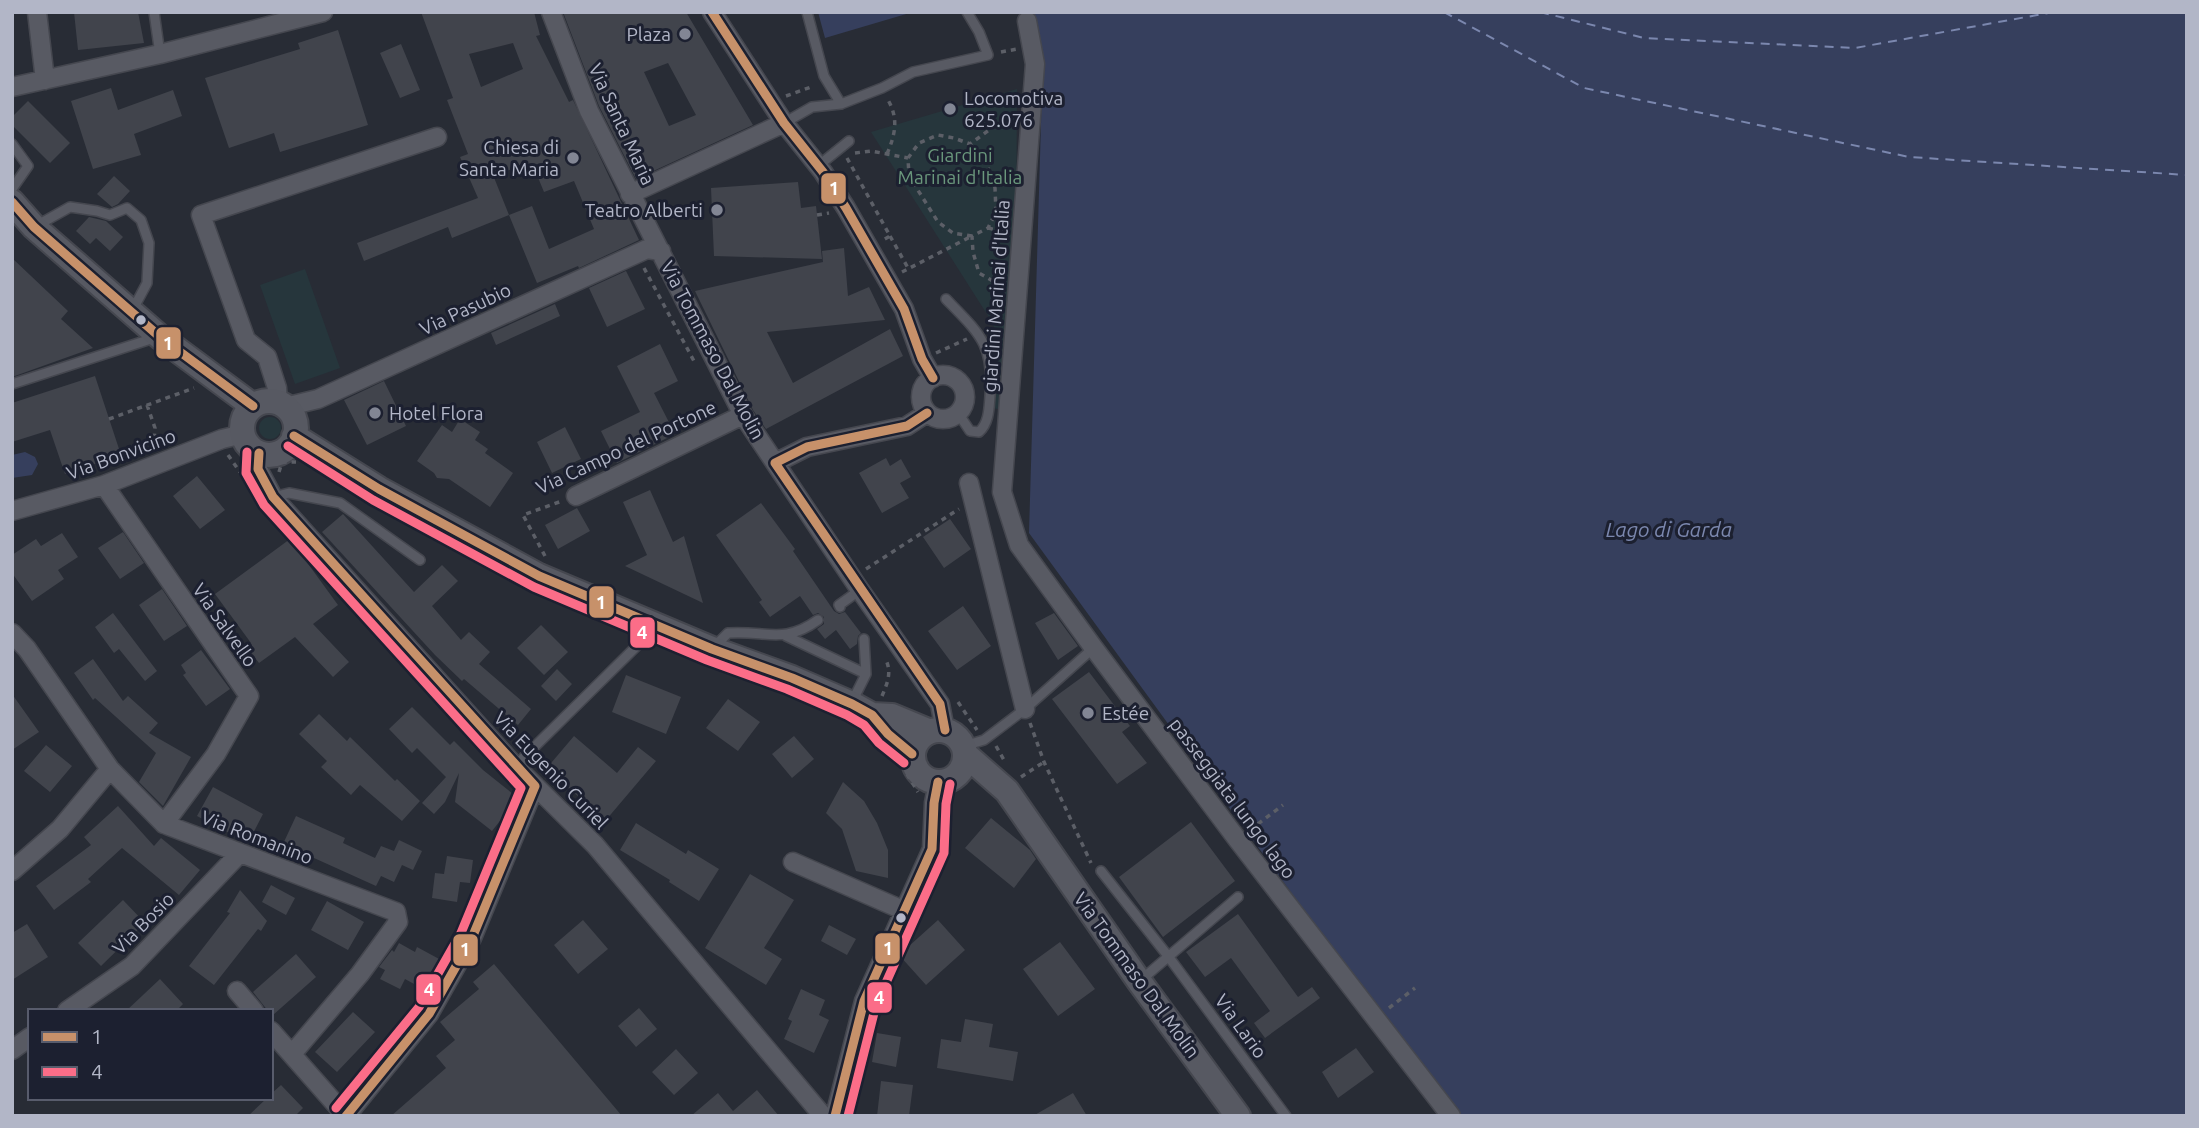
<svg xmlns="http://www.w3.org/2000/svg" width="2199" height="1128" font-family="Ubuntu,sans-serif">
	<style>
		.green { fill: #26363c }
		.water { fill: #363f5d }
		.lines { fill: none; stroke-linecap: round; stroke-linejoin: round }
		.ferry { stroke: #7b87ae; stroke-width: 2; stroke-dasharray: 9 7; stroke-linecap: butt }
		.building { fill: #41444c; fill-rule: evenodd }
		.lane-casing { stroke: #45474f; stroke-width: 12 }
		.street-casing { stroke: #45474f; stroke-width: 21 }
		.secondary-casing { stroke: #45474f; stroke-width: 28 }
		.path { stroke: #5c5f67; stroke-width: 3.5; stroke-dasharray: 5 5; stroke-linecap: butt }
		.lane { stroke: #585a63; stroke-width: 9 }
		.street { stroke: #585a63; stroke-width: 18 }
		.secondary { stroke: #575962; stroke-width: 24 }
		.bus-1-casing { stroke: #1c2030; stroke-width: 14 }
		.bus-2-casing { stroke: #1c2030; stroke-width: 14 }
		.bus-1 { stroke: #c7916a; stroke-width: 9 }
		.bus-2 { stroke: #fb6d88; stroke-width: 9 }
		.poi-dot { fill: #828694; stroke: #1c2030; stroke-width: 2.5 }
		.bus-dot { fill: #b2b6c7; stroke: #1c2030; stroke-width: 2.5 }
		.labels { text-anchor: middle; stroke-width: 6; stroke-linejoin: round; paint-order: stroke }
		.poi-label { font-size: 19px; fill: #b2b6c7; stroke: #1c2030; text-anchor: end }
		.street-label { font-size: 19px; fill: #b2b6c7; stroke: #1c2030 }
		.park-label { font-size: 19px; fill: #6a977c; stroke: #1c2030 }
		.water-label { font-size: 21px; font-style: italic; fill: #7b87ae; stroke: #1c2030 }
		.line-badge { stroke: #1c2030; stroke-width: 2.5 }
		.badge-label { font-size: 19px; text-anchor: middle; font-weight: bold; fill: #fff }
	</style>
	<rect width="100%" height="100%" fill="#282c35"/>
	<path class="green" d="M1017,89L1016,261L1006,410L991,408L1000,343L992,322L871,132Z
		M305,269L340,368L295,384L260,285Z
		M259 428a11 11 0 1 1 22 0a11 11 0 1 1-22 0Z"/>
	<path class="water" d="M818,12H913L825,38Z
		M1029,12H2187V1116H1454L1029,533L1043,55Z
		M25,452L35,457L38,464L32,475L12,478V455Z"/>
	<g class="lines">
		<path class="ferry" d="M1444,12L1584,88L1909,157L2187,175
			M1540,12L1644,38L1855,48L2054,12"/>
	</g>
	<path class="building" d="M74,12H138L144,43L78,50Z
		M421,12H534L540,35L536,36L569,102L573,100L639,240L579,268L578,266L537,283L509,215L452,238L448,227L364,261L357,243L478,198L460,157L468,154L447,100L453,98ZM513,43L523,69L481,87L469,54ZM532,163L544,192L574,181L594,229L549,249L532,206L509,215L493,175Z
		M563,12H686L753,125L636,179L599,106ZM668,63L696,115L669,126L644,72Z
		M338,30L368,125L280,152L274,133L229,148L205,78L300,49L298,43Z
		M401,44L420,90L400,98L380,53Z
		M111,88L118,110L173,90L182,116L134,134L141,155L93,169L71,101Z
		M28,101L70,143L50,163L12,125V117Z
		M114,176L130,191L118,204L112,207L97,194Z
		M798,182L801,208L816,206L822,259L714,256L711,188Z
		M89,217L106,221L123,237L110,251L96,238L90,244L76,231Z
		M844,248L848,296L869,287L885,320L767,332L793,383L890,329L903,356L766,429L753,410L695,291L823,262L822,251Z
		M12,258L68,311L61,319L93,348L12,377Z
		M626,271L645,309L607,327L589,288Z
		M555,304L560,316L496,345L491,333Z
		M660,344L678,381L654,393L675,434L617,463L601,431L640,412L617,366Z
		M95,376L121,455L65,474L50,430L12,442V403Z
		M384,381L406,426L367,445L344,400Z
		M460,419L480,432L475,440L488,449L485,453L513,473L490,507L449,479L437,478L434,473L417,461L442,425L452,432Z
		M565,427L581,459L552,473L537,442Z
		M886,458L890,466L901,459L911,477L900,483L909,498L882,513L859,473Z
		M197,476L225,510L200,529L173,496Z
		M650,490L673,542L684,536L703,603L625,566L647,555L623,502Z
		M761,503L795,549L793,551L834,611L839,614L845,612L861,633L858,636L857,644L850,649L836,630L825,639L817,629L824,624V617L818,613L813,615L800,596L770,617L759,602L762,600L716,535Z
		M577,508L590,531L558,549L545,525Z
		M343,514L414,592L442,565L458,581L432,606L461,640L469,632L490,652L479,664L531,709L518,725L464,679L462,681L435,655L322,532Z
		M950,519L971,549L944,568L923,537Z
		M123,532L144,563L120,579L98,548Z
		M62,533L78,557L58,570L64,579L32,601L12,573V555L36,539L41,546Z
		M290,539L338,605L313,624L349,662L333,677L295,637L259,663L246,646L251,643L215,594Z
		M162,589L187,626L164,641L139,605Z
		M963,606L991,646L957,670L928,631Z
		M113,613L157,671L145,681L119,649L114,653L95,627Z
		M1054,613L1078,646L1058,660L1035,623Z
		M541,625L568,652L544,675L517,648Z
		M201,650L230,689L206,706L183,675L186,673L181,665Z
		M93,659L123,701L128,696L158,723L149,733L191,757L163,806L139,782L156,753L95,698L93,700L74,673Z
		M557,669L572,684L556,701L541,686Z
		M1089,672L1130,726L1122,732L1147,763L1117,784L1052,699Z
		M626,675L681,697L666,734L612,712Z
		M12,694L39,732L12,750Z
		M728,699L760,722L738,751L706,728Z
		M412,707L450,745L454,741L483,770L518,798L492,831L455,802L459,773L445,802L434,814L422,803L446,777L417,748L412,753L389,729Z
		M319,714L347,741L350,737L395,781L397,779L420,801L402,821L360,785L351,795L321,767L327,761L299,734Z
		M574,736L617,773L638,747L656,761L606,820L546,769Z
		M794,736L814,759L792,778L772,754Z
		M46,745L72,766L50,792L24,771Z
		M843,782L864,801L877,823L888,850V878L856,871L842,829L826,813Z
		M213,787L263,814L248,843L197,816Z
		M118,806L154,846L161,838L200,870L179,895L122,848L88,879L91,882L54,910L36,886L91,845L84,837Z
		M296,816L345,838L343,843L375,858L381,846L394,851L399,840L422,851L413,870L402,865L394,882L381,876L376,886L283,844Z
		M991,818L1030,850L1036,859L1014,888L965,848Z
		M1191,822L1235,881L1163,937L1119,877Z
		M636,823L686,854L688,850L719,869L699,901L669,882L670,880L620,850Z
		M447,856L473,860L470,883L460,882L457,902L432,898L435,873L444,874Z
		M750,874L794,900L764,948L782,959L766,985L705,948Z
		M271,885L295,898L286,915L262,902Z
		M240,890L267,921L261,931L258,929L214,985L189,966L230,913L227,912Z
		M123,900L145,923L101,966L78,943Z
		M327,901L364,922L348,950L311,930Z
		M1238,914L1298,997L1312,987L1320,998L1265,1038L1254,1023L1270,1011L1231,958L1205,977L1186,952Z
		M583,920L608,949L578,974L554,945Z
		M938,920L965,950L926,985L899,955Z
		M27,924L48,957L12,980V933Z
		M829,925L856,939L847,955L821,941Z
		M1060,942L1095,989L1058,1016L1023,969Z
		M399,943L415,952L417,947L441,960L425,990L405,979L400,989L380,979L385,970L379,967L392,950L394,952Z
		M296,954L316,977L273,1015L271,1011H268L253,992Z
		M494,964L622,1116H391L446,1068L436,1056L455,1040L440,1022L479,989L473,982Z
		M160,979L183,1004L176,1011H126Z
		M801,989L825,1000L819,1015L829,1020L814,1053L784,1039L792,1021L788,1019Z
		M639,1008L657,1029L636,1047L618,1026Z
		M353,1012L375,1032L337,1072L315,1052Z
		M965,1019L993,1024L989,1047L1018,1052L1013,1081L937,1068L941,1039L961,1042Z
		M877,1033L901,1037L896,1067L872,1062Z
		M1356,1048L1374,1072L1338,1098L1322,1072Z
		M676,1049L698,1073L674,1095L652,1072Z
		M881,1081L913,1085L909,1116H877Z
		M281,1085L303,1108L295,1116H248L267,1098H271V1094Z
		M757,1090L779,1116H691L718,1093L733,1111Z
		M1073,1093L1087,1116H1033Z"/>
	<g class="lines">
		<g class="lane-casing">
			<path id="lane" d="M154,12L160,54
				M807,12L824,76L841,104
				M784,123L812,107L841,104L882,88L913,72L988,55L979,32L967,12
				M12,144L28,166L12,189
				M818,166L849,141
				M36,226L70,207L97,211L110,215L127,208L141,220L149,243L147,283L132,311
				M946,299C980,334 994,344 990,396C989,409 989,423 979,432L970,431L958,413
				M12,384L154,338
				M273,497L289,493L340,503L420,560
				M840,607L839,605L860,590
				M786,636L866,674
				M714,647L728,633C766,630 783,645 818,620
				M852,702L866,674L864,639
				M964,746L984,740L1025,709L1089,652
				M515,766L656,627
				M1101,871L1168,956L1286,1116
				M1141,980L1238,897"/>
		</g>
		<g class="street-casing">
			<path id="street" d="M37,12L45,80
				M551,12L589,111L743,415L860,590L940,704L945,730
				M712,12L784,123L823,172L846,208L904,309L922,359L933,378
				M1027,21L1035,64L1002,492L1019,545L1093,647L1237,839L1451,1116
				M12,87L160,54L323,12
				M630,194L784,123
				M921 397a22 22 0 1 1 44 0a22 22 0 1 1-44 0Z
				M278,403L277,388L267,357L246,340L201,215L437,137
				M285,407L318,399L647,249L661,251
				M259,453L258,469L273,497L515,766L595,845L823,1116
				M775,463L807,447L907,426L927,413
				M969,483L1025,709
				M104,485L249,696L216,754L164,824
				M576,496L743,415
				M12,511L104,485L222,439L243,434
				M12,633L27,649L110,769L164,824L396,912L398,922L360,974L292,1054
				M793,862L905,911
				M12,871L60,829L110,769
				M237,991L254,1011
				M67,1011L132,966L239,854
				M271,1031L346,1116
				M12,1050L30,1037
				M346,1116L429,1014L472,938L535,786
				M835,1116L864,1001L932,849L934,803L938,782"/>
		</g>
		<g class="secondary-casing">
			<path id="secondary" d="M12,202L34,227L160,337L253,406
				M242 428a27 27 0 1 1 54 0a27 27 0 1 1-54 0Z
				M294,436L379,489L539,576L712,649L792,678L852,704L872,715L888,734L912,754
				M872,715L892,716L928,731
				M913 756a26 26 0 1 1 52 0a26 26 0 1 1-52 0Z
				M966,755L1007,791L1139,981L1238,1116"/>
		</g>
		<path class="path" d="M1001,52L1017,49
			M786,96L811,87
			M970,144L987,165L995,188L996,212L988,228L972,236L973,252L979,273L1000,285
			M855,153L871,151L908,158
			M887,154C895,135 899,119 888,100
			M847,158L890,236L883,240
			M817,215L829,213
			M988,228L1006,232
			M890,236L908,268
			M972,236L953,233L938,222L909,176L908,158L919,143L938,135L954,138L970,144L1015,111
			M644,268L695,363
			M902,272L970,237
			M936,353L967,339
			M147,405L155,428L154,442L156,447
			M109,419L194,388
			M228,455L240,472
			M279,472L282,462H296
			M545,556L523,515L562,501
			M866,569L959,509
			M882,696C887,684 892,673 886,660
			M958,702L977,730
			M1030,723L1044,762L1091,863
			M996,746L1004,760
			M907,774L918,792
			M1021,777L1044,762
			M1250,830L1283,805
			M1389,1008L1415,988"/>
		<use href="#lane" class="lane"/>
		<use href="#street" class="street"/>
		<use href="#secondary" class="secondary"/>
		<g class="bus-1-casing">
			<path id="bus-1" d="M712,12L784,123L823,172L846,208L904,309L922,359L933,378
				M12,202L34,227L160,337L253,406
				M927,413L907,426L807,447L775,463L940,704L945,730
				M294,436L379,489L539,576L712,649L792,678L852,704L872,715L888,734L912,754
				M259,453L258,469L273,497L535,786L472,938L429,1014L346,1116
				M835,1116L864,1001L932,849L934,803L938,782"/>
		</g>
		<g class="bus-2-casing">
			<path id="bus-2" d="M288,446L373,500L534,587L707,660L787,689L847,715L864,725L879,743L904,763
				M247,452L246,473L264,505L521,788L461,933L419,1007L336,1108
				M848,1116L876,1005L944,853L946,804L950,784"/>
		</g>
		<use href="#bus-1" class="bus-1"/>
		<use href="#bus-2" class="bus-2"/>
	</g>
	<g class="poi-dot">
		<circle cx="685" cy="34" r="7"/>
		<circle cx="950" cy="109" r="7"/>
		<circle cx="573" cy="158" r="7"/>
		<circle cx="717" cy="210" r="7"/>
		<circle cx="375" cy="413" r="7"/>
		<circle cx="1088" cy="713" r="7"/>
	</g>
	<g class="bus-dot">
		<circle cx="141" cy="320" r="6"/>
		<circle cx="901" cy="918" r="6"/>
	</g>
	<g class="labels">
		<g class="poi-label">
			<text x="671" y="41">Plaza</text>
			<text x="964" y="105" text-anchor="start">Locomotiva<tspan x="964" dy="22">625.076</tspan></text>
			<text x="559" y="154">Chiesa di<tspan x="559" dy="22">Santa Maria</tspan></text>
			<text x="703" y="217">Teatro Alberti</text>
			<text x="389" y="420" text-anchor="start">Hotel Flora</text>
			<text x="1102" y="720" text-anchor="start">Estée</text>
		</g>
		<g class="street-label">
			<text transform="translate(622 124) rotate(65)" y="7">Via Santa Maria</text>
			<text transform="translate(996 296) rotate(-86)" y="7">giardini Marinai d'Italia</text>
			<text transform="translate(465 309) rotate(-25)" y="7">Via Pasubio</text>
			<text transform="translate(713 350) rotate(62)" y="7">Via Tommaso Dal Molin</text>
			<text transform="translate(626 447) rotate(-25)" y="7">Via Campo del Portone</text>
			<text transform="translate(121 454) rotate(-20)" y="7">Via Bonvicino</text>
			<text transform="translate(225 625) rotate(55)" y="7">Via Salvello</text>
			<text transform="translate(551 770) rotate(46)" y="7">Via Eugenio Curiel</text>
			<text transform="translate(1233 798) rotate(53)" y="7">passeggiata lungo lago</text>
			<text transform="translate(257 837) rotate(21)" y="7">Via Romanino</text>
			<text transform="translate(143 923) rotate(-45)" y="7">Via Bosio</text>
			<text transform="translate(1137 975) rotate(54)" y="7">Via Tommaso Dal Molin</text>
			<text transform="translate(1241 1026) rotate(54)" y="7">Via Lario</text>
		</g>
		<g class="park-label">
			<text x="960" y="162">Giardini<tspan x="960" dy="22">Marinai d'Italia</tspan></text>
		</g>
		<g class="water-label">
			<text x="1669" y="537">Lago di Garda</text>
		</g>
	</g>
	<g class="line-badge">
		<rect x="820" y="172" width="27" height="33" rx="7" fill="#c7916a"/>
		<rect x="155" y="326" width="27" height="34" rx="7" fill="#c7916a"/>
		<rect x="588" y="585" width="27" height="34" rx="7" fill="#c7916a"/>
		<rect x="629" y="616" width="27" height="33" rx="7" fill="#fb6d88"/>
		<rect x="874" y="932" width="27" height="33" rx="7" fill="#c7916a"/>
		<rect x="452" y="933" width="27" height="34" rx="7" fill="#c7916a"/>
		<rect x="415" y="973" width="27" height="33" rx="7" fill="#fb6d88"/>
		<rect x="866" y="981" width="27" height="33" rx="7" fill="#fb6d88"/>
	</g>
	<g class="badge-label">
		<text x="834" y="195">1</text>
		<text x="168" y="350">1</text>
		<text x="601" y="609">1</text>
		<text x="642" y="639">4</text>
		<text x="888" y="955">1</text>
		<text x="465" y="956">1</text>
		<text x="429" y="996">4</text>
		<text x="879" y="1004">4</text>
	</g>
	<rect width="2199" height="1128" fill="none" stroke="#b2b6c7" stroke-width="28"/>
	<rect x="28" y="1009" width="245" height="91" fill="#1c2030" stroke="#585c6c" stroke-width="2"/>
	<rect x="42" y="1032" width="35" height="10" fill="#c7916a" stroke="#585c6c" stroke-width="2"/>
	<text x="91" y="1044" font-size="21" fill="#b2b6c7">1</text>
	<rect x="42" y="1067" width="35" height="10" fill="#fb6d88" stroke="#585c6c" stroke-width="2"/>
	<text x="91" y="1079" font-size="21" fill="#b2b6c7">4</text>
</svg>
